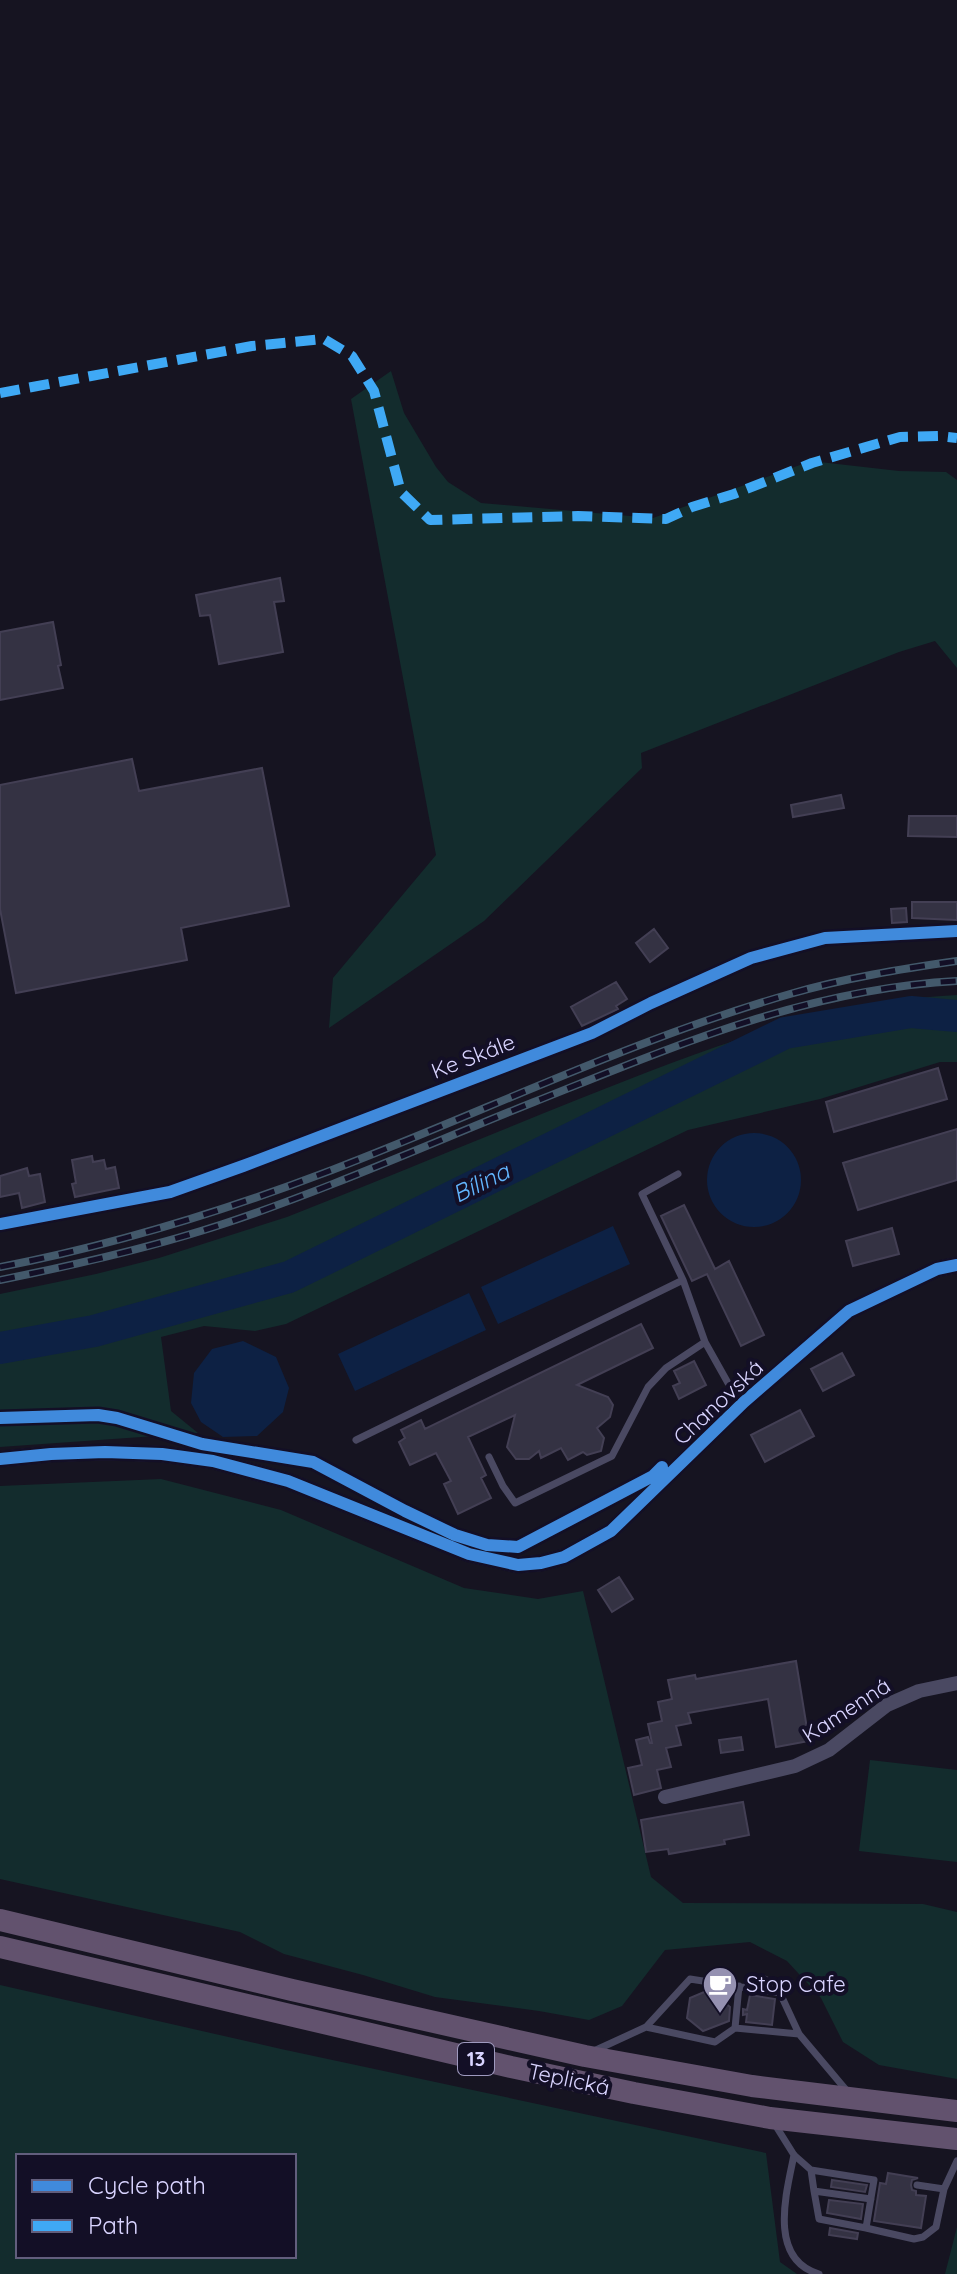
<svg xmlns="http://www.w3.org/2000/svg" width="957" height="2274" font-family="Quicksand,sans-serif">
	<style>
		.green { fill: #132c2d; fill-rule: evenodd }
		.water { fill: #0d2144 }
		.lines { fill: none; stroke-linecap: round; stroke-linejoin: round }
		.river { stroke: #0d2144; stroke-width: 32 }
		.building { fill: #343243; stroke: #433f54; stroke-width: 2 }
		.service { stroke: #4a4962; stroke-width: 7 }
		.minor { stroke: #4a4962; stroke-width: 14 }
		.tertiary { stroke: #4a4962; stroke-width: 16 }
		.trunk { stroke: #62526e; stroke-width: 22 }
		.rail-casing { stroke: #43596b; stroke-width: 8 }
		.rail { stroke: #130f26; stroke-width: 5; stroke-dasharray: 15; stroke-linecap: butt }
		.quiet { stroke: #3fa9f5; stroke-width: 10; stroke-dasharray: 20 10; stroke-linecap: butt }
		.cycleway-casing { stroke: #130f26; stroke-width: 17 }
		.cycleway { stroke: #408adc; stroke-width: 12 }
		.labels { text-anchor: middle; stroke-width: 8; stroke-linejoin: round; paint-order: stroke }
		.shield { fill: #130f26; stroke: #9e99be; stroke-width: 2 }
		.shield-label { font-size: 20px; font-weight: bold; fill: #d9d4ff }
		.street-label { font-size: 22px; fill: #d9d4ff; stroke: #130f26 }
		.poi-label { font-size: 22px; fill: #d9d4ff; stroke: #130f26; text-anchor: start }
		.water-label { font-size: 24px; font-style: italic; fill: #62b6ff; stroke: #130f26 }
	</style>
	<rect width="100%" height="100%" fill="#161421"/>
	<path class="green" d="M391,371L404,413L436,467L448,482L481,503L653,518L811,461L899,471L946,472L957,480V668L935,641L899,652L641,753L642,768L484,921L329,1028L333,978L436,855L351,399Z
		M957,995V1062H940L820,1099L688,1130L286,1324L255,1331L204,1326L161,1337L171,1411L198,1433L0,1447V1294L96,1274L159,1258L287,1217C385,1178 482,1138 579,1099C701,1051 825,1001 957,995Z
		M161,1479L281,1510L464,1588L538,1599L583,1591L651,1877L683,1903L923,1904L957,1912V2079L879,2065L843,2042L821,1998L787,1961L750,1942L665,1950L622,2006L589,2020L539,2011L435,1997L363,1975L284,1954L240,1932L0,1879V1486Z
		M870,1760L957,1770V1862L859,1851Z
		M0,1985L281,2049L766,2153L780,2262L797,2274H0ZM18,2156H294V2256H18Z
		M957,2227V2274H945Z"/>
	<path class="water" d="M707 1180a47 47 0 1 1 94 0a47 47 0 1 1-94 0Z
		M613,1226L630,1264L498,1324L481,1287Z
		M469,1293L486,1330L355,1391L338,1354Z
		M243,1341L276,1357L289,1388L283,1412L257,1436L223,1437L201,1422L191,1403L194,1373L212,1349Z"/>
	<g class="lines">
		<path class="river" d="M0,1348L94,1331L289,1277L785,1033L911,1012L957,1016"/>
	</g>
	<path class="building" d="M280,578L284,601L274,602L283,652L219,664L210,615L200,616L196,595Z
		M53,622L61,665L58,666L63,688L0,700V632Z
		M132,759L139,791L262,768L289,906L181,928L187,960L16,993L0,909V785Z
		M841,795L844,808L793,817L791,805Z
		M909,816H957V837L908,836Z
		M912,902H957V920L912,918Z
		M906,908L907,922L892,923L891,909Z
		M654,929L668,948L650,962L636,943Z
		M616,982L627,999L616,1006L618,1009L582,1026L571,1007Z
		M938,1068L947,1099L834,1132L826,1102Z
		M957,1129V1180L858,1210L843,1163Z
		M92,1156L93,1162L104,1160L106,1169L115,1167L119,1188L75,1197L72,1184L76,1183L72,1160Z
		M27,1168L29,1176L40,1174L45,1202L22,1208L19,1193L0,1197V1176Z
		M684,1205L715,1269L729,1261L764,1335L741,1346L707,1274L692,1281L661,1216Z
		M892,1228L899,1254L853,1266L846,1241Z
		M641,1324L653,1348L577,1385L608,1397L613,1405L610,1417L597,1428L604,1438L601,1451L587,1455L583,1452L568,1460L561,1448L541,1458L539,1451L529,1459H516L507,1447L515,1415L468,1437L486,1475L481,1478L491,1498L458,1514L444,1484L451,1481L436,1453L410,1465L399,1442L405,1438L401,1430L421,1420L425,1429Z
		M842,1353L854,1375L823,1391L811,1369Z
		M694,1361L706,1385L679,1399L673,1386L680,1383L674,1371Z
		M800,1410L814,1436L765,1462L751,1435Z
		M619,1577L633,1599L612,1612L598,1590Z
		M796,1661L809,1741L776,1747L768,1699L688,1713L691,1723L676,1726L681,1745L666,1748L671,1767L657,1770L661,1788L634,1795L628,1768L642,1765L636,1740L648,1737L650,1743H652L648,1724L662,1721L658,1702L672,1699L668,1680L695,1675L696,1679Z
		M741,1737L743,1750L721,1753L719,1740Z
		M743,1802L749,1835L724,1840L725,1844L669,1854L668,1849L646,1852L641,1820Z
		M764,1976L777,1982L776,1986L752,1982Z
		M709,1990L730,2007L729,2021L703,2031L687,2018L690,1998Z
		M750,1995L775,1999L772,2025L746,2022L747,2014L743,2015V2009L747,2010Z
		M888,2173L918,2178L912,2180L911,2185L912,2190L916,2191V2195L926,2196L921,2228L874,2221L880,2183L886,2184Z
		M832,2180L867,2185L865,2192L831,2187Z
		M829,2200L863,2204L861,2219L827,2213Z
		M830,2228L858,2233L857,2239L829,2235Z"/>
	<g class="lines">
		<path class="service" d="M678,1174L642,1194L683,1280L705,1342L728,1383L743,1400
			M356,1440L683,1280
			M489,1457L503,1486L515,1503L612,1456L648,1387L666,1368L705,1342
			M646,2027L715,2042L735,2028L799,2034
			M735,2028L739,1986
			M596,2050L646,2027L690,1979L780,1993L799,2034L847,2091
			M774,2123L794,2155L811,2170L814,2191L871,2199
			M794,2155C786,2194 768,2259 819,2274
			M811,2170L874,2180L866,2228L914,2239L923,2237L936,2227L944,2189L957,2161
			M917,2185L944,2189
			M814,2191L819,2219L866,2228"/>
		<path class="minor" d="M0,1224L170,1192L243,1166L592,1033L651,1003L751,958L825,938L957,931
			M665,1797L795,1766L829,1750L887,1705L919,1691L957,1683"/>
		<path class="tertiary" d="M0,1459L51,1454L105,1452L162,1454L213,1461L288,1481L469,1554L518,1565L541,1563L564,1557L611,1531L744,1402L849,1311L937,1269L957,1265"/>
		<path class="trunk" d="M0,1920L292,1990L585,2056L752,2086L957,2111
			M0,1947L511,2067L634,2093L770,2118L957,2139"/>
		<g class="rail-casing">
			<path id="rail" d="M0,1267C114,1245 224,1211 332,1170C484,1112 633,1039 790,994C845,978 901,969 957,961
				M0,1280C75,1265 150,1248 223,1224C329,1189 431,1143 534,1102C672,1047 806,989 957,981"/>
		</g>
		<use href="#rail" class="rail"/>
		<path class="quiet" d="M0,393L252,346L324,339L352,356L374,391L401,492L430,520L578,516L666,519L692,507L734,494L812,463L900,437L940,436L957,438"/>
		<g class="cycleway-casing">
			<path id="cycleway" d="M0,1224L170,1192L243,1166L592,1033L651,1003L751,958L825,938L957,931
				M0,1418L98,1415L117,1418L202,1444L313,1462L405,1511L455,1535L487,1545L518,1547L653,1476L662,1467
				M0,1459L51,1454L105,1452L162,1454L213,1461L288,1481L469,1554L518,1565L541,1563L564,1557L611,1531L744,1402L849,1311L937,1269L957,1265"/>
		</g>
		<use href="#cycleway" class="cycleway"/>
	</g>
	<defs>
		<g id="cafe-pin" transform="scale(1.8)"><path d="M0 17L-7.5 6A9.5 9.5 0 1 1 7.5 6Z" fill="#9591b1" stroke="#130f26"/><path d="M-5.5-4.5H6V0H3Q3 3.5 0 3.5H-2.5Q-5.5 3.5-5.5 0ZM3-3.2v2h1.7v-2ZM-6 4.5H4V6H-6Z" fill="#fff"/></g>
	</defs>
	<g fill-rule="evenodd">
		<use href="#cafe-pin" x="720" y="1984"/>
	</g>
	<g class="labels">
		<rect class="shield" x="458" y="2043" width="36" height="32" rx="6"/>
		<g class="shield-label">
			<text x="476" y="2066">13</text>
		</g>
		<g class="street-label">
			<text transform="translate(473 1056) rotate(-21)" y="8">Ke Skále</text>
			<text transform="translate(718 1402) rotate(-43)" y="8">Chanovská</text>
			<text transform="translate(846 1710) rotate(-33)" y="8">Kamenná</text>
			<text transform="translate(569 2079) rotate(12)" y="8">Teplická</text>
		</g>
		<g class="poi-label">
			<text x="746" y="1992">Stop Cafe</text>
		</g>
		<g class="water-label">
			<text transform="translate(481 1183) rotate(-26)" y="8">Bílina</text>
		</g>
	</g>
	<rect x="16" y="2154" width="280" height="104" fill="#130f26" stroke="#625e7d" stroke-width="2"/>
	<rect x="32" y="2180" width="40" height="12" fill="#408adc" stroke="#625e7d" stroke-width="2"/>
	<text x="88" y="2194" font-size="24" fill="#d9d4ff">Cycle path</text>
	<rect x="32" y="2220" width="40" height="12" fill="#3fa9f5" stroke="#625e7d" stroke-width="2"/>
	<text x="88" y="2234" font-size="24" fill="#d9d4ff">Path</text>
</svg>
